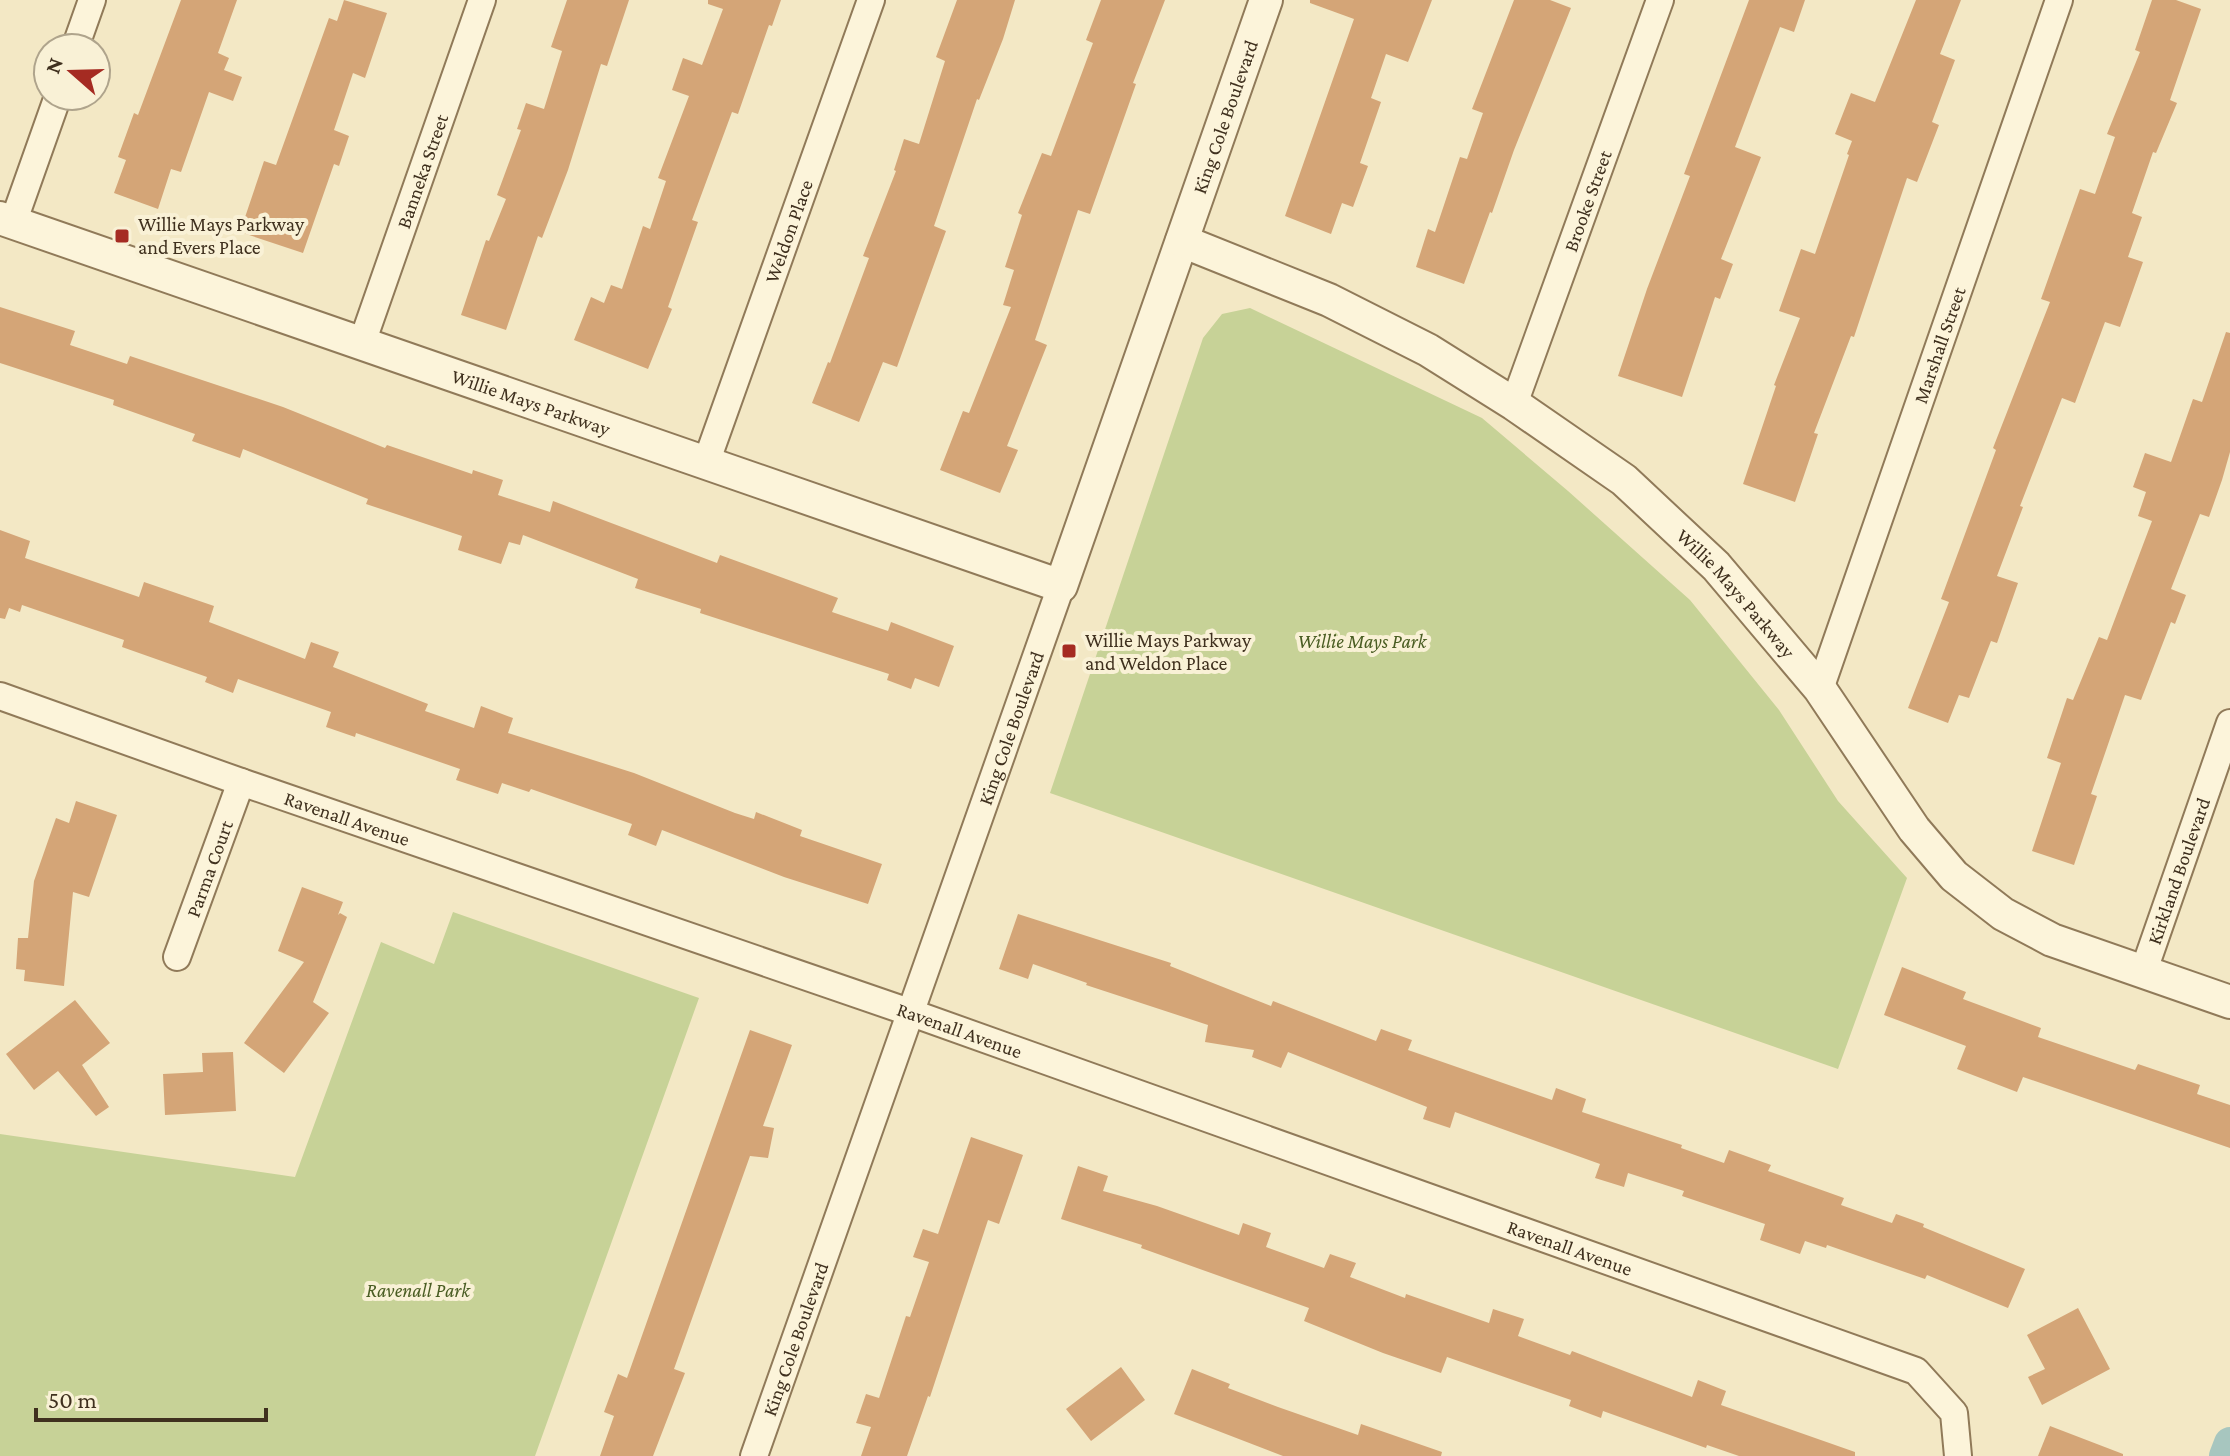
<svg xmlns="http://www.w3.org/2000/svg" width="2230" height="1456" font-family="'Crimson Pro',serif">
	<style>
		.green { fill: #c7d297 }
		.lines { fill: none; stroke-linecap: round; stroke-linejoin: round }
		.canal { stroke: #a7c6bf; stroke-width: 32 }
		.building { fill: #d4a577 }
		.minor-casing { stroke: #907a59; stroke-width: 30 }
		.tertiary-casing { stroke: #907a59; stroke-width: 36 }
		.minor { stroke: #fcf4da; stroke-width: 26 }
		.tertiary { stroke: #fcf4da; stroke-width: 32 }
		.poi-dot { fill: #a52b22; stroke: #f9f1d6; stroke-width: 3 }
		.labels { text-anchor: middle; stroke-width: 8; stroke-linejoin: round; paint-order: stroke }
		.street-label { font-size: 20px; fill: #3f301e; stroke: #f9f1d6 }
		.poi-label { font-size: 20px; fill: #3f301e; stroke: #f9f1d6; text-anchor: start }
		.park-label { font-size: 20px; font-style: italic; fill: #4a5d23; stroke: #f9f1d6 }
	</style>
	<rect width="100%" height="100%" fill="#f3e8c5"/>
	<path class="green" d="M1250,308L1482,418L1568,491L1690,600L1779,710L1838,801L1907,878L1838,1069L1050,793L1203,338L1222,314Z
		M453,912L699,998L535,1456H0V1134L295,1177L381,942L434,964Z"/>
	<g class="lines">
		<path class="canal" d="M2225,1456L2230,1443"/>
	</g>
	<path class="building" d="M181,0H237L218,53L229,58L224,70L242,77L233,101L209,92L181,172L171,169L158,209L114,193L126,160L118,157L134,113L138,115Z
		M344,0L387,13L365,78L353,73L334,130L349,136L339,166L334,164L303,253L240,232L264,161L276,165L329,18L337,21Z
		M567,0H629L607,66L601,64L568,170L542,238L538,236L506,330L461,315L486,240L489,241L506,199L497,195L521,130L517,129L526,103L544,109L562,51L551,47Z
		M708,0H781L772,26L769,25L738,114L732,112L692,220L698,222L668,307L672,309L648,369L574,340L591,297L604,303L611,285L622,289L643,226L650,229L666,181L658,178L689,96L672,90L683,58L702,65L723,9L708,4Z
		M957,0H1015L1003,39L979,100L977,99L934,226L946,231L897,367L883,362L859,422L812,403L828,362L830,363L869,258L863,256L896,171L894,170L904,139L919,144L945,61L936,57Z
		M1101,0H1165L1133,83L1136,84L1090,214L1078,210L1035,340L1047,345L1007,446L1018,450L1000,493L940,470L963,411L969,413L1011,307L1003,305L1014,270L1005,267L1022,215L1018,213L1042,153L1051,156L1093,43L1086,40Z
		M1310,0H1432L1408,62L1386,54L1371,98L1381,102L1360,163L1368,166L1353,207L1342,203L1331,234L1285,216L1354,19L1310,3Z
		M1514,0H1550L1571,8L1514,150L1492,213L1490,212L1464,284L1416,267L1428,229L1435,232L1460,157L1467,159L1483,113L1472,109Z
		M1749,0H1805L1794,32L1780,27L1735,147L1761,157L1721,259L1733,264L1720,299L1715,297L1682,397L1618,376L1647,289L1690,176L1684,174Z
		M1916,0H1961L1940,54L1955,60L1932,122L1939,125L1917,182L1907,178L1854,337L1851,336L1814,433L1818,434L1795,502L1743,484L1776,386L1774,385L1800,318L1779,311L1801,249L1815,254L1849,155L1847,154L1852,141L1835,134L1851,93L1875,102Z
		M2152,0H2176L2201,9L2170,100L2177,103L2156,153L2153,152L2132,213L2142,217L2128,257L2143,262L2120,327L2105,322L2075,403L2062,398L2020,506L2023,507L1997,576L2018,583L1997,643L1991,641L1969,698L1959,695L1948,723L1908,708L1949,602L1941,599L1996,450L1993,448L2050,302L2041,299L2080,189L2095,194L2115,137L2107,134L2140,52L2135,50Z
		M0,307L75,331L70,345L127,364L130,356L283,407L385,448L387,445L472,474L473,470L503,480L498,495L550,512L553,501L717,563L720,555L838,598L832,612L888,631L891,622L954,646L939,687L915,678L911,689L887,680L889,674L700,613L701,609L635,588L638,579L523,535L520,545L509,542L501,564L458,550L462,536L366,504L368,499L243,449L240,458L192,441L195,434L113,405L114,400L0,363Z
		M2226,332L2230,333V452L2222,480L2209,517L2200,514L2171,589L2186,595L2175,624L2171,622L2141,700L2125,695L2091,794L2097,796L2074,865L2032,851L2061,763L2047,758L2067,698L2073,700L2099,637L2107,640L2152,521L2138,516L2146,492L2133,487L2145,453L2171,462L2193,399L2202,402Z
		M0,530L30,541L25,558L139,597L144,582L214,606L209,622L305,659L311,642L339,652L333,667L428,704L425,711L474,728L481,706L513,718L508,733L634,773L735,813L754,819L756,812L802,830L800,836L882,864L868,904L784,877L662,830L656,846L628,835L632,824L531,789L529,792L502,783L498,794L456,780L460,769L356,733L355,737L326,727L331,712L238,679L233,693L205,682L207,677L122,647L124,640L22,605L20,612L9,608L5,619L0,618Z
		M76,801L117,815L89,897L73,892L64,986L24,981L25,970L16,969L18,938H28L34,881L56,818L69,823Z
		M302,887L343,902L338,915L340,913L347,917L313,1002L329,1013L284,1073L244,1043L304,962L278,951Z
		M1018,914L1171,963L1170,966L1271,1006L1273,1001L1376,1041L1381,1029L1412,1040L1408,1050L1552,1100L1556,1088L1586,1099L1582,1112L1682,1145L1681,1148L1724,1163L1729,1150L1771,1165L1768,1171L1844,1198L1841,1205L1892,1223L1896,1214L1924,1224L1923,1227L2025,1269L2008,1308L1927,1275L1925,1279L1827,1245L1826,1248L1805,1241L1800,1254L1760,1240L1765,1224L1682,1196L1684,1191L1628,1173L1624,1187L1595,1178L1600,1164L1455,1112L1450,1128L1423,1119L1427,1107L1288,1052L1281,1068L1252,1057L1254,1050L1205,1042L1208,1025L1086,985L1087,983L1033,964L1028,979L999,969Z
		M1902,967L1966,992L1963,999L2041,1028L2038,1037L2135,1070L2138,1064L2200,1085L2197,1094L2230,1105V1148L2023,1077L2017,1092L1957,1069L1966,1046L1884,1015Z
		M75,1000L110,1043L82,1065L109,1107L96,1116L58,1071L34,1090L6,1054Z
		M750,1030L792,1045L763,1126L774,1128L768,1158L750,1156L674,1369L685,1373L653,1456H600L614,1416L604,1412L618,1374L627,1378Z
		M233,1052L236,1111L165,1115L163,1074L203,1072L202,1053Z
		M971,1137L1023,1155L999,1224L988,1220L930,1397L928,1396L907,1456H861L871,1427L856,1423L866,1394L879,1398L906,1316L910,1317L929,1262L913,1257L923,1229L938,1234Z
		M1078,1166L1108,1176L1103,1191L1157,1206L1239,1235L1243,1223L1271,1233L1266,1247L1324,1268L1330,1254L1356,1263L1350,1277L1405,1298L1406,1294L1489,1323L1493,1309L1524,1319L1518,1336L1570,1355L1572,1351L1692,1397L1698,1380L1726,1391L1721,1405L1855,1452V1456H1739L1707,1445L1706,1448L1603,1411L1601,1418L1569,1406L1571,1400L1447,1357L1441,1373L1383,1353L1304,1321L1309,1308L1141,1248L1142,1245L1061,1219Z
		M2078,1308L2110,1369L2042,1405L2028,1377L2045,1369L2027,1335Z
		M1121,1367L1145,1400L1091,1441L1066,1409Z
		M1192,1369L1230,1384L1228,1388L1278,1407L1358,1435L1361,1424L1442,1452L1441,1456H1283L1174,1414Z
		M2050,1426L2123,1454V1456H2038Z"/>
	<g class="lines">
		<g class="minor-casing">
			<g id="minor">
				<path d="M75,48L92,0"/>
				<path d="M13,223L58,96"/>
				<path id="s1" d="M362,343L482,0"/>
				<path id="s2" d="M1514,404L1660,0"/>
				<path id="s3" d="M706,463L871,0"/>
				<path id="s4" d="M1820,689L2059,0"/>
				<path id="s5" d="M0,696L241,782L909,1012L1916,1371L1954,1413L1958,1456"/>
				<path id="s6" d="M177,957L241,782"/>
				<path id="s7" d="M2143,973L2230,723"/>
				<path id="s8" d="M754,1456L1061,586"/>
			</g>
		</g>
		<g class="tertiary-casing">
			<g id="tertiary">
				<path id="s9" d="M0,218L1061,586L1266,0"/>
				<path id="s10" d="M1182,241L1329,300L1428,350L1514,404L1624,480L1716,566L1820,689L1914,829L1954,876L2003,914L2052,940L2230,1002"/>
			</g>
		</g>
		<use href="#minor" class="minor"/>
		<use href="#tertiary" class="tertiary"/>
	</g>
	<g class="poi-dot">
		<rect x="114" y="228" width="16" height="16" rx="4"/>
		<rect x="1061" y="643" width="16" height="16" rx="4"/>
	</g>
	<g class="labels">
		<g class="street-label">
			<text dy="7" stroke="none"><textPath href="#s9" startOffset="1620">King Cole Boulevard</textPath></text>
			<text dy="7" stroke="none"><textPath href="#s1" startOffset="182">Banneka Street</textPath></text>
			<text dy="7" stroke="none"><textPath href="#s2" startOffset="216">Brooke Street</textPath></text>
			<text dy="7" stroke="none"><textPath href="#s3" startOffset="246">Weldon Place</textPath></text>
			<text dy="7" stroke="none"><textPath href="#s4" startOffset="364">Marshall Street</textPath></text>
			<text dy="7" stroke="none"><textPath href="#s9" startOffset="562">Willie Mays Parkway</textPath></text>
			<text dy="7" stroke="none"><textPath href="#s10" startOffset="664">Willie Mays Parkway</textPath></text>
			<text dy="7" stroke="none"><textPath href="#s8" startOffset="772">King Cole Boulevard</textPath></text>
			<text dy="7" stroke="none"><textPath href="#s5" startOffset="368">Ravenall Avenue</textPath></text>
			<text dy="7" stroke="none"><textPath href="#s6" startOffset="94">Parma Court</textPath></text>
			<text dy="7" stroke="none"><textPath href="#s7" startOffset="108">Kirkland Boulevard</textPath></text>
			<text dy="7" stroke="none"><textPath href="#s5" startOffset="1016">Ravenall Avenue</textPath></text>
			<text dy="7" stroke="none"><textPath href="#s5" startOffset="1664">Ravenall Avenue</textPath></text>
			<text dy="7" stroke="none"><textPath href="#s8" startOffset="124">King Cole Boulevard</textPath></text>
		</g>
		<g class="poi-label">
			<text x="138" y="231">Willie Mays Parkway<tspan x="138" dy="23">and Evers Place</tspan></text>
			<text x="1085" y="647">Willie Mays Parkway<tspan x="1085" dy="23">and Weldon Place</tspan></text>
		</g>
		<g class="park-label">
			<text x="1362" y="648">Willie Mays Park</text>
			<text x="418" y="1297">Ravenall Park</text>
		</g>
	</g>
	<g transform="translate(72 72) rotate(290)"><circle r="38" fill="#f9f1d6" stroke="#afa48c" stroke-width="2"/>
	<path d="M0-6L14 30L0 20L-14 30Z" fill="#a52b22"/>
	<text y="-12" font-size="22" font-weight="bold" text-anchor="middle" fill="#3f301e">N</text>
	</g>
	<path d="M36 1408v12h230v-12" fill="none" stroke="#3f301e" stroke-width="4"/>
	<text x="48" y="1408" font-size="24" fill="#3f301e" stroke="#f9f1d6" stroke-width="6" paint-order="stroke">50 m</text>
</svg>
